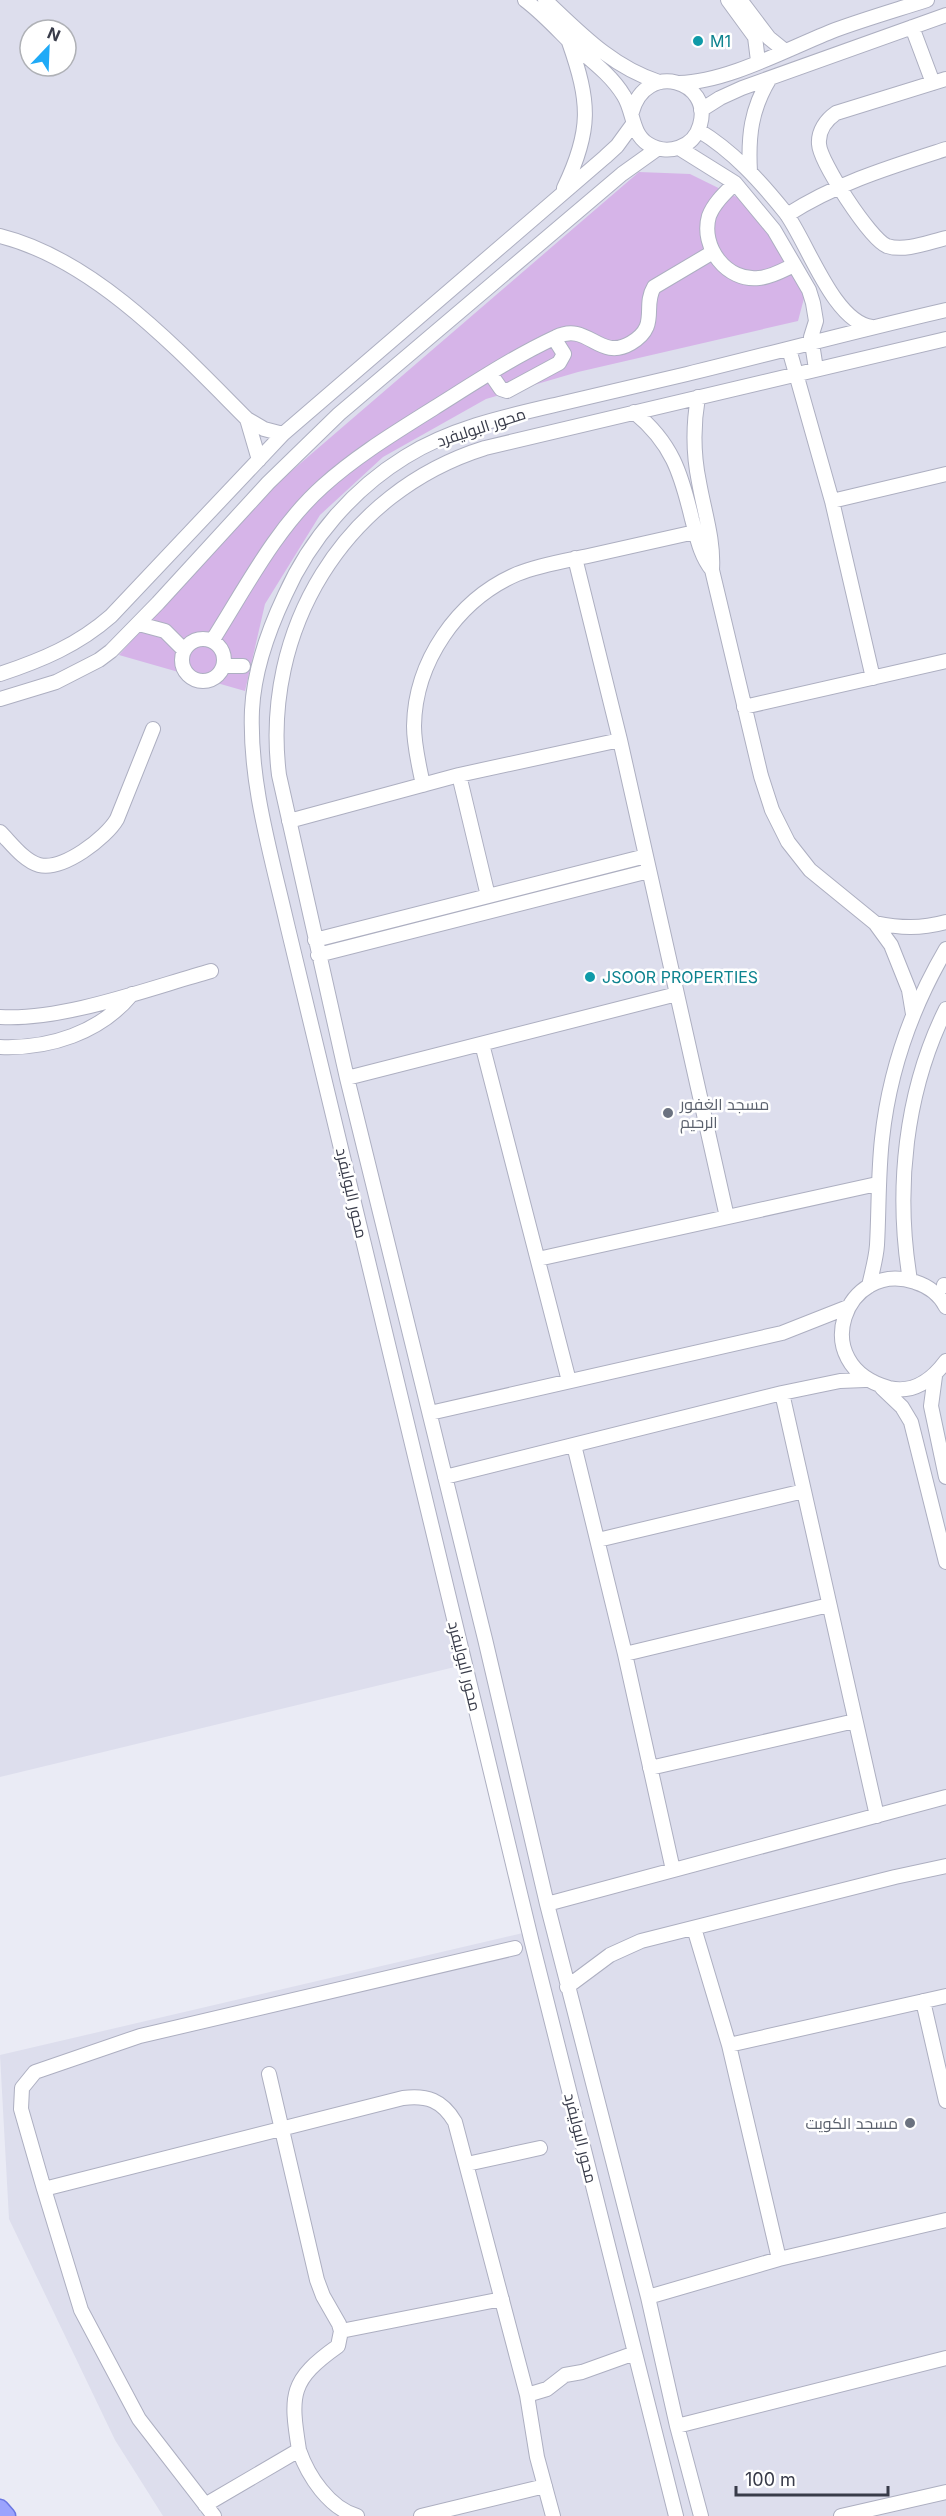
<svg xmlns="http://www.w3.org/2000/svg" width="946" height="2516" font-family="Inter,Cairo,sans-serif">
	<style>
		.residential { fill: #dddeed; fill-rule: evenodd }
		.green { fill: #d6b4e8 }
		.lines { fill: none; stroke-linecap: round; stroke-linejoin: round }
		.minor-casing { stroke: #adafc1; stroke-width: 16 }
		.major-casing { stroke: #6a76e3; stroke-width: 19 }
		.minor { stroke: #fff; stroke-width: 14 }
		.major { stroke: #9ba3fd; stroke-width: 16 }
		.culture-dot { fill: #0f9aa8; stroke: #fff; stroke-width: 2 }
		.worship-dot { fill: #6b7280; stroke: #fff; stroke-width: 2 }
		.labels { text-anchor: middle; stroke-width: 5; stroke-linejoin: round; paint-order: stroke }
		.culture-label { font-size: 16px; fill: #0d838f; stroke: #fff; text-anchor: start }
		.street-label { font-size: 16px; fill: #383b49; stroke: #fff }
		.worship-label { font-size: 16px; fill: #5b616d; stroke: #fff; text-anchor: start }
	</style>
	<rect width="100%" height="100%" fill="#eaebf5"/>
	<path class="residential" d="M0,0H946V2516H163L115,2440L9,2219L0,2055L523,1933L459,1666L0,1777ZM30,30H66V66H30Z"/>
	<path class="green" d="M639,172L690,174L757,207L808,283L798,321L578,372L486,399L383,457L320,515L265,604L245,691L119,655L253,504Z"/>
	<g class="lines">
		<g class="minor-casing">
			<path id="minor" d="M525,0C541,12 555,27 569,41C588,58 611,74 624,96C634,112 631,133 648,144C667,156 694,148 700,125C713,81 646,60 632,112
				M545,0C580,33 612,67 659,82
				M728,0L755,37L758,61
				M741,1L769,38L785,51
				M912,27L933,83
				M946,79L836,113C826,120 818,131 819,144C820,162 870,239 887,246C905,252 929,242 946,238
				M679,83C728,82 789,48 835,30C865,19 896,10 927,0
				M701,110L720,98L742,88L946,15
				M698,130C733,151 760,181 785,212C807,241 833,322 872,327
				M679,148L735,183L774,230L809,290L813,303L816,321L811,337L816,369
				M750,172C748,136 751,109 770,78
				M735,183C725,193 714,203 709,216C700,247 727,282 759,278C772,277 783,270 794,265
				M564,188C592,130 590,102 569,42
				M787,215C837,183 890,167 946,149
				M0,236C96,260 179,351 247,419L264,429L283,434
				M789,349L832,501L873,678
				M490,373L501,389L507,391L559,363L564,354L554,338
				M698,397C693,426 693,453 699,482C704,511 714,540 712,570L761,776L772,810L788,842L810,870L875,923L891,945L909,990L913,1014
				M634,412C672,443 681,473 692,519C697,537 700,555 712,570
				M247,419L259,460
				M832,501L946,474
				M575,558L620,740L727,1217
				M139,624L165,631L184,650
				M182 660a21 21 0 1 1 42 0a21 21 0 1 1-42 0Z
				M212,641C245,589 276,528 323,486C356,456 396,432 434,408C474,383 513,357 556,337C588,321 599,362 631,343C660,326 642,307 654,287L713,252
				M224,666H243
				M0,674C42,660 78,645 111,616L283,434L605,157L617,146L633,124
				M0,699L56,682L99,660L111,651L158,603L268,483L339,414L622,174L657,149
				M744,707L946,661
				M459,775L488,896
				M423,785C419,765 414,746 414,726C415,662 457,600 517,574C539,565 564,561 588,556C623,548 659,540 695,532
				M289,821L459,775L620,740
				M0,832C11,843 24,861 39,865C63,871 106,838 117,819L153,729
				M875,923C900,928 921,929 946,922
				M315,940L646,856
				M318,955L649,871
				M0,1017C63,1021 150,988 211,971
				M482,1044L569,1381
				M0,1047C49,1049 100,1033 132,994
				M347,1078L677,994
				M538,1259L877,1184
				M910,1280C895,1190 905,1092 946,1009
				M944,1285L946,1286
				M869,1286C872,1272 876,1259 877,1245C879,1210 878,1175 882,1139C889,1073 912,1007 946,949
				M946,1307C940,1295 928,1286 915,1282C846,1258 805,1365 889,1388C914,1394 932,1380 946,1361
				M935,1376L931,1406L946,1477
				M882,1388L902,1407L911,1422L946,1562
				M782,1393L877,1816
				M430,1413L782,1333L848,1307
				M574,1445L625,1654L673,1870
				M445,1477L782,1393L840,1381L865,1380
				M598,1540L804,1491
				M625,1654L829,1605
				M650,1768L855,1721
				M547,1904L946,1797
				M694,1928L729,2045L779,2259
				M567,1987L610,1955L641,1941L895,1877L946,1866
				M923,2001L946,2101
				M729,2045L946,1996
				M269,2074L317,2280L323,2296L339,2324L341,2331L338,2346C290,2380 290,2394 299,2450
				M467,2164L540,2148
				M44,2189L21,2109L22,2088L35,2072L140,2036L515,1948
				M648,2297L779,2259L946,2220
				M341,2331L502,2299
				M527,2395L547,2389L565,2375L582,2372L635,2353
				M677,2426L946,2358
				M205,2505L299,2450C308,2476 329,2508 357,2516
				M214,2516L139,2419L81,2310L44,2189L403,2098C427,2095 442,2100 455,2122L527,2395L537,2457L553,2516
				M421,2516L545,2486
				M676,2516L532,1943L287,924C271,854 249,782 252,710C254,670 268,631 285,595C310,539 353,489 405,457C451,428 507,416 559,404C602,394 644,384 687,374C773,353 859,330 946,310
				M701,2516L677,2426L648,2297L547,1904L485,1639L347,1078L279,775C261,630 344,492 485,448L946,339
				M841,2516L946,2492"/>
		</g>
		<g class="major-casing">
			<path id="major" d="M0,2508L7,2516"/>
		</g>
		<use href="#minor" class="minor"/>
		<use href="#major" class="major"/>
	</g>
	<g class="culture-dot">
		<circle cx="698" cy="41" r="6"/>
		<circle cx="590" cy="977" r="6"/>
	</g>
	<g class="worship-dot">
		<circle cx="668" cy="1113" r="6"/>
		<circle cx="910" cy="2123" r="6"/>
	</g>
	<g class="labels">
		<g class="culture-label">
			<text x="710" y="47">M1</text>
			<text x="602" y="983">JSOOR PROPERTIES</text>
		</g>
		<g class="street-label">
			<text transform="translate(481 427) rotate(-18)" y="6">محور البوليفرد</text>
			<text transform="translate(352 1193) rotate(77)" y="6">محور البوليفرد</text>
			<text transform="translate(465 1666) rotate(76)" y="6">محور البوليفرد</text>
			<text transform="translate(581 2138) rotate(76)" y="6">محور البوليفرد</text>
		</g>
		<g class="worship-label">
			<text x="680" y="1110">مسجد الغفور<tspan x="680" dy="18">الرحيم</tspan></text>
			<text x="898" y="2129" text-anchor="end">مسجد الكويت</text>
		</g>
	</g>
	<g transform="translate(48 48) rotate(23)"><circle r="28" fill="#ffffff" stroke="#afb1b6" stroke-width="1.5"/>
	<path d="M0-4.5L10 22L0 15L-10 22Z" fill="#1faaf7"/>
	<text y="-9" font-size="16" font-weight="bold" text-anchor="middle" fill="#383b49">N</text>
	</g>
	<path d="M736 2486v9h152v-9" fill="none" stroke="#383b49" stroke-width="3"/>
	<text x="745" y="2486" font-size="18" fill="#383b49" stroke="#ffffff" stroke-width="4.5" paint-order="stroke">100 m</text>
</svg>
